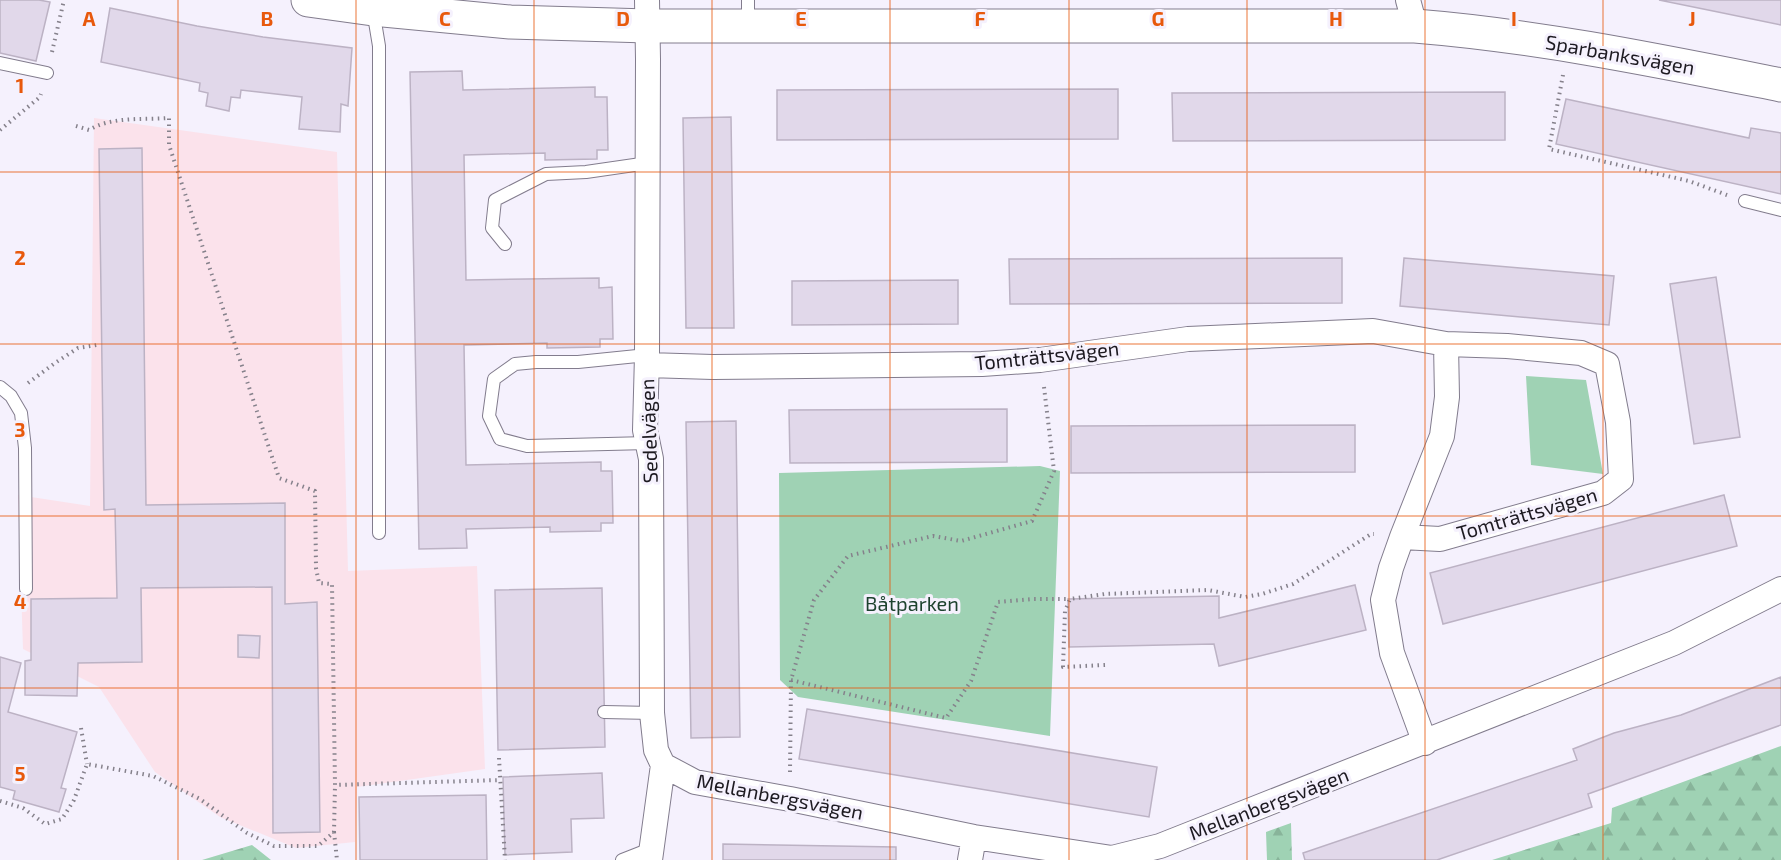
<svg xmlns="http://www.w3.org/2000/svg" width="1781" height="860" font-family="'Exo 2',sans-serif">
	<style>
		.education { fill: #fbe2eb }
		.forest { fill: url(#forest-firs) }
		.park { fill: #9fd2b4 }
		.building { fill: #e1d8ea; stroke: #bcb2c4; stroke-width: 1.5 }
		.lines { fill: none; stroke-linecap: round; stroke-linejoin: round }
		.lane-casing { stroke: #827c8d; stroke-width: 14 }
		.street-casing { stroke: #827c8d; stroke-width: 26 }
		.secondary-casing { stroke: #827c8d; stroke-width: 35 }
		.path { stroke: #85818b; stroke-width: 4; stroke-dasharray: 1.5 4.5; stroke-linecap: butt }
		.lane { stroke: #fff; stroke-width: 12 }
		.street { stroke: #fff; stroke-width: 24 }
		.secondary { stroke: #fff; stroke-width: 33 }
		.grid { fill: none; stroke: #e8590c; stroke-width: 1.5; stroke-opacity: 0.55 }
		.labels { text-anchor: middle; stroke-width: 6; stroke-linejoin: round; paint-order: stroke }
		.street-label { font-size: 20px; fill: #1d1a21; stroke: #f5f1fd }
		.park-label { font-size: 20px; fill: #1d422e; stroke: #f5f1fd }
		.grid-label { font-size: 20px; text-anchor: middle; font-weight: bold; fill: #e8590c; stroke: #f5f1fd; stroke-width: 6; stroke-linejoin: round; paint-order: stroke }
	</style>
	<defs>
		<pattern id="forest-firs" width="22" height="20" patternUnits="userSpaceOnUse" patternTransform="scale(1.5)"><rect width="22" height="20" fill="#9fd2b4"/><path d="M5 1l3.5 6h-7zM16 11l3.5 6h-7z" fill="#88b49a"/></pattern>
	</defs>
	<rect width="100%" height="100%" fill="#f5f1fd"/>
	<path class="education" d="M94,118L337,152L348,571L477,566L485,769L357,787L355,842L296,848L220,817L155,772L99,687L23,649L18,495L90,506Z"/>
	<path class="forest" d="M1781,746V860H1492L1611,823L1612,808Z
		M1291,823L1292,860H1267L1266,832Z
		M252,845L271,860H202Z"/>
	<path class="park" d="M1526,376L1586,380L1603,474L1531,465Z
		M1040,466L1060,471L1050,736L798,697L780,680L779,473Z"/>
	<path class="building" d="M0,0H39L50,2L36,61L0,53Z
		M1659,0H1781V25L1718,12Z
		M110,8L197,26L263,37L352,48L348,106L341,104L340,132L299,129L302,97L241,90L240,98L231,97L229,111L206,106L208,93L199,91L200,83L101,62Z
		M462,71L463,90L595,87V97H607L608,150H597V159L545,160V153L464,155L466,280L599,278V288L612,287L613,339H600V347L547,348V343L464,345L466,465L601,462V471H612L613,523H601V531L550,532V527L466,529L467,548L419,549L410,72Z
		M1118,89V139L777,140V90Z
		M1505,92V140L1173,141L1172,93Z
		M1566,99L1749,138L1751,128L1781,133V194L1556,144Z
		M731,117L734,328H686L683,118Z
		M142,148L146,505L285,503V604L317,602L320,832L273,833L272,587L141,588L142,662L78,663L77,696L25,695V661L31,660V599L117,598L115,509L104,510L99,149Z
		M1342,258V303L1010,304L1009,259Z
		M1404,258L1614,276L1609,325L1400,306Z
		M1716,277L1740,437L1694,444L1670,284Z
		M958,280V324L792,325V281Z
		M1007,409V462L790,463L789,410Z
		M736,421L740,737L691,738L686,422Z
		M1355,425V472L1071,473V426Z
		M1724,495L1737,546L1443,624L1430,573Z
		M1355,585L1366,630L1219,666L1214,644L1069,647L1068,599L1219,596V618Z
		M602,588L605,747L498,750L495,590Z
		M238,635L260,636L259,658L238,657Z
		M0,657L21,663L8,712L77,732L61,788L66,789L59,812L13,799L15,791L0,787Z
		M1781,677V725L1588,794L1592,807L1437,860H1305L1303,853L1577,760L1573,749L1614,733L1681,715Z
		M807,709L1157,767L1149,817L799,759Z
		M602,773L604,818L571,819L572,852L505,855L503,777Z
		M486,795L487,860H360L359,797Z
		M723,844L896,847V860H723Z"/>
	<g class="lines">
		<g class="lane-casing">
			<path id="lane" d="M748,0V26
				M373,10L379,46V533
				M0,63L47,73
				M1745,201L1781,210
				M505,244L492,228L495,200L546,174L586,172L648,163
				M647,355L578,362H536L515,364L494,379L489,416L500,439L527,446L648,443
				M0,387L11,396L21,413L25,448L26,589
				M604,712L652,713
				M622,860L650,849"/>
		</g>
		<g class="street-casing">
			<path id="street" d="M647,0L648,59L647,355L645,430L651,459L652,713L656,750L663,765L650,860
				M1408,0L1415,26
				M647,365L713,367L982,364L1040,360L1188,339L1373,331L1446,344L1507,346L1581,353L1607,364L1618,422L1621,479L1603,493L1440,539L1402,537
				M1425,743L1392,653L1383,600L1391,568L1402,537L1442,436L1447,397L1446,344
				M663,765L695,782L790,799L974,837L1112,858L1160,846L1674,643L1781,589
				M970,860L974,837"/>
		</g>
		<g class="secondary-casing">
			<path id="secondary" d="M308,0L373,9L510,22L648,26H1415C1539,36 1660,61 1781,85"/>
		</g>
		<path class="path" d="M52,52L64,0
			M1563,75L1549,149L1689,181L1727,195
			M76,126L89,130C112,116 143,120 169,118V145L279,478L315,491L316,568L319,583L332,584L335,785L501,780
			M0,130L40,97L41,94
			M28,383L55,363L78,348L97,345
			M1105,665L1063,667L1065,611L1070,599L1105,594L1208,590L1245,597L1262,594L1293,584L1371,534H1374
			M791,680L946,718L971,681L998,602L1033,599H1070
			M81,728L87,764
			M499,758L505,860
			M790,772L791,680L814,600L848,556L933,536L961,541L1032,521L1054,471L1044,387
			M0,801L23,808L45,824L62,819L74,800L87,764L153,776L200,799L247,833L274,846H318L334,832L335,785
			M334,832L337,860"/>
		<use href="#lane" class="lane"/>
		<use href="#street" class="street"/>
		<use href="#secondary" class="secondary"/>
	</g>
	<path class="grid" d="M178,0V860M356,0V860M534,0V860M712,0V860M890,0V860M1069,0V860M1247,0V860M1425,0V860M1603,0V860M0,172H1781M0,344H1781M0,516H1781M0,688H1781"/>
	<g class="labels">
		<g class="street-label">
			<text transform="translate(1620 55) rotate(10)" y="7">Sparbanksvägen</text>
			<text transform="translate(1047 356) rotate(-6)" y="7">Tomträttsvägen</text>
			<text transform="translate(649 431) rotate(-92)" y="7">Sedelvägen</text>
			<text transform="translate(1527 514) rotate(-16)" y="7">Tomträttsvägen</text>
			<text transform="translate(780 797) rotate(11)" y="7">Mellanbergsvägen</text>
			<text transform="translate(1269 804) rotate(-21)" y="7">Mellanbergsvägen</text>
		</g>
		<g class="park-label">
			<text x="912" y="611">Båtparken</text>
		</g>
	</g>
	<g class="grid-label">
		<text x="89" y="26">A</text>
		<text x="267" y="26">B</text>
		<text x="445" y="26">C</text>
		<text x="623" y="26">D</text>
		<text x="801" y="26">E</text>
		<text x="980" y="26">F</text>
		<text x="1158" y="26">G</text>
		<text x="1336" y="26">H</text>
		<text x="1514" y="26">I</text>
		<text x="1692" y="26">J</text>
		<text x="20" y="93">1</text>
		<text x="20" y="265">2</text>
		<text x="20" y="437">3</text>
		<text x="20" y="609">4</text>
		<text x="20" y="781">5</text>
	</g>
</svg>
